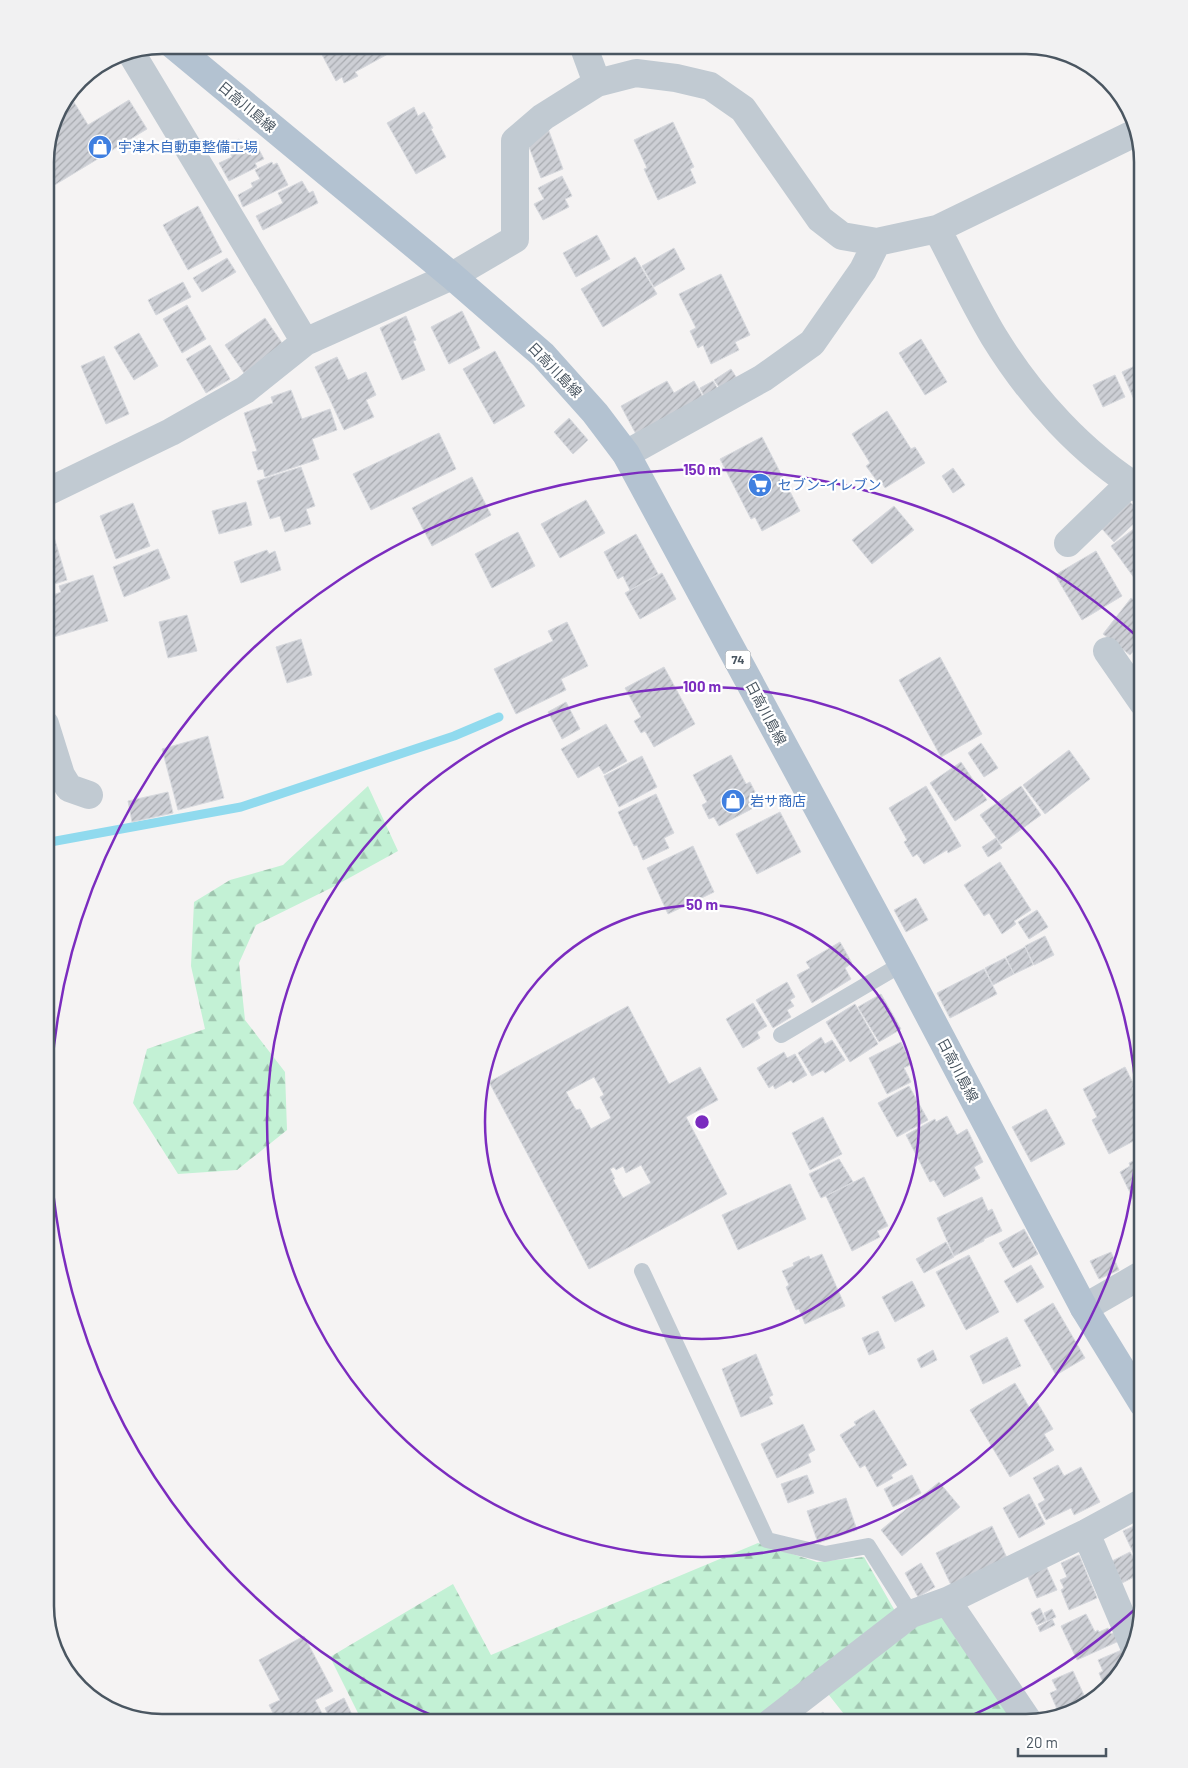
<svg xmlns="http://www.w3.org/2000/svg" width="1188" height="1768" font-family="Barlow,'Noto Sans JP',sans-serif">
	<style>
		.forest { fill: url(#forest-firs) }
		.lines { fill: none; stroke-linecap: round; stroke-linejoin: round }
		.stream { stroke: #90daee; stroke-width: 9 }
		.building { fill: url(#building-hatch); stroke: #d7d9de; fill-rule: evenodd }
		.service { stroke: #c1cad2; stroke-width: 16 }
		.minor { stroke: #c1cad2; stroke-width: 28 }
		.primary { stroke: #b3c2d1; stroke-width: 28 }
		.ring { fill: none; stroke: #7b2cbf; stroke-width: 2.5 }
		.labels { text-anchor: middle; stroke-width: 4.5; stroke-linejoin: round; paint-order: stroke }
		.shield { fill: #fff; stroke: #808990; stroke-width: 1 }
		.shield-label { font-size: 12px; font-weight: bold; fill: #4a5661 }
		.street-label { font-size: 14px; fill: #4a5661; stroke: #fff }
		.shop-label { font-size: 14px; fill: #366cbe; stroke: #fff; text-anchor: start }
		.rim { fill: none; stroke: #4a5661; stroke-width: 2.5 }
		.centre { fill: #7b2cbf; stroke: #fff; stroke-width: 2.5 }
		.ring-label { font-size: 15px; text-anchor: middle; font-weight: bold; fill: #7b2cbf; stroke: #fff; stroke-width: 4.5; stroke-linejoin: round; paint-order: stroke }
	</style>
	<defs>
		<pattern id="forest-firs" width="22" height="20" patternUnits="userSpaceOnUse" patternTransform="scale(1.25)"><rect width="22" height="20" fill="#c3f1d5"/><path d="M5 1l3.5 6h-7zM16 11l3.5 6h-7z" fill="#a0c6b0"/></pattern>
		<pattern id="building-hatch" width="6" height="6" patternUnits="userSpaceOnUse" patternTransform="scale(1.25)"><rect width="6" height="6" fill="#cdcfd5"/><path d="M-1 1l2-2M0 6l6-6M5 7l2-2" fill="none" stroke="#a8abb0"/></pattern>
	</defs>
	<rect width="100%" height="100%" fill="#f5f3f3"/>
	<path class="forest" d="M368,786L398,851L331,888L256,925L239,963L245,1020L285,1072L287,1130L237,1170L178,1174L133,1103L147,1049L205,1029L191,966L194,902L230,880L283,865Z
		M758,1543L817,1562L864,1557L895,1611L752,1723H600L598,1720L594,1723H363L330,1657L453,1584L491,1655Z
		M941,1612L1010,1713L998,1723H851L825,1690L913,1623Z"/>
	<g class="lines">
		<path class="stream" d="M45,843L241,807L454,736L499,717"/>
	</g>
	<path class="building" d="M326,45H395L397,49L355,72L358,76L344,83L342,77L336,81L320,51L327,47Z
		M109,59L113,65L92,79L88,73Z
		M72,99L88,125L129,100L147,129L48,189L45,185V154L54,117L63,104Z
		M414,107L418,116L424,112L433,128L431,129L446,157L416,174L387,123Z
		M673,122L694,167L690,169L696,183L658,200L644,169L647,168L634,140Z
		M547,126L563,169L541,178L526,139Z
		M239,139L245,150L256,144L264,159L255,163L257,167L229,181L219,163L232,157L226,146Z
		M272,162L273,165L277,163L288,185L243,207L238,195L253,187L251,183L260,179L255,170Z
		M562,176L572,196L565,199L569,207L543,220L534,204L544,199L538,188Z
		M302,181L309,193L313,191L318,203L263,230L256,216L283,203L278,193Z
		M198,206L222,252L188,270L163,225Z
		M597,235L610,259L576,277L563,253Z
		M674,248L685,269L654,287L642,266Z
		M635,257L657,294L603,327L581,289Z
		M227,258L236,272L202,292L193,278Z
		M721,274L750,335L735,342L739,350L711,364L703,345L698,348L690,331L696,328L679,294Z
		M183,282L191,297L156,315L148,300Z
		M187,305L206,339L182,353L163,319Z
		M462,311L480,348L449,364L431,327Z
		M406,316L416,340L413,341L425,370L402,380L380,328Z
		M265,318L284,346L244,373L225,345Z
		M139,333L158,366L134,380L114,347Z
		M921,339L947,382L925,395L899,353Z
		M210,345L230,379L206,393L186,359Z
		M495,351L525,406L494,424L463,369Z
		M104,356L129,414L106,424L81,366Z
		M337,357L348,380L366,372L376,395L366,400L374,417L344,430L315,367Z
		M1143,362V420L1122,372Z
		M731,369L738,380L721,390L714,380Z
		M1115,375L1125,397L1103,407L1093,385Z
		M667,381L674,393L694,381L706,402L637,436L621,406Z
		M713,381L721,394L707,402L700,388Z
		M291,390L302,419L330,409L337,430L312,439L319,459L265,477L263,469L258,470L252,452L257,451L244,413L273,403L271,397Z
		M887,411L911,449L915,447L925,463L885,488L880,480L877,481L866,466L870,463L852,434Z
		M569,418L588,440L573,454L554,432Z
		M439,433L456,469L371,510L353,474Z
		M762,437L800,511L762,531L755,517L751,519L720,459Z
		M301,467L315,506L306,509L311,524L285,532L280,516L270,519L257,481Z
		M953,468L965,485L953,493L942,476Z
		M472,477L491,515L432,546L412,508Z
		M586,500L605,533L560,558L541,524Z
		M246,502L252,525L219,534L212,511Z
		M1130,502L1143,515L1114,542L1102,529Z
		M133,503L150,546L116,559L100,516Z
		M894,506L914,530L872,564L852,540Z
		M1143,522V590L1111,546Z
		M50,524L67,580L45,587V525Z
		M518,532L535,566L492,588L475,554Z
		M636,534L658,574L630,590L623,576L618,579L604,552Z
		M158,549L170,578L124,597L113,567Z
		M267,550L269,554L275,551L281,570L241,583L234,562Z
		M1096,551L1122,596L1082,620L1055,575Z
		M662,573L676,599L640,619L625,593Z
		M93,575L108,621L50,638L45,624V598L61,592L59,586Z
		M1131,598L1143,607V639L1130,655L1103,634Z
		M187,615L197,651L168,658L159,622Z
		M567,622L588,666L561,679L566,690L516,714L494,669L553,641L548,631Z
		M301,639L312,675L287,683L276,647Z
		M940,657L982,734L941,757L899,680Z
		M664,667L695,724L654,747L645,731L641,733L634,721L641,717L625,688Z
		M566,702L580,729L562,739L548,712Z
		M606,724L627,761L604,774L599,766L578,778L561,749Z
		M208,736L224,798L178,810L162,749Z
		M981,743L998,768L984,777L968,753Z
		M1069,750L1090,779L1045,814L1023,785Z
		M731,755L746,784L750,782L761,804L719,826L714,817L709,819L702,805L707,802L693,775Z
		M642,756L657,787L619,807L604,776Z
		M961,762L987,800L955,821L930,783Z
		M926,786L961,846L948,853L947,850L924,864L917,854L913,857L904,842L907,840L889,808Z
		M1021,786L1041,815L1001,844L980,815Z
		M168,792L173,813L132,822L128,801Z
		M656,794L674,833L664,838L669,848L643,860L637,845L634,846L618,812Z
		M780,812L801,852L757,874L736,834Z
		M996,838L1002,848L988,857L982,847Z
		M693,846L714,892L668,914L647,868Z
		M1000,862L1031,910L1014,921L1016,924L1002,934L989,913L984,916L964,885Z
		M916,898L928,920L906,932L894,910Z
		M1037,910L1048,927L1029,939L1018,922Z
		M1045,936L1054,955L1034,965L1025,946Z
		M840,942L852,963L845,968L851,979L812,1003L797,975L810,968L806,962Z
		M1025,947L1033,965L1014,974L1006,957Z
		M1005,958L1014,974L993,985L985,968Z
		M984,969L997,994L950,1018L937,993Z
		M787,982L795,997L790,1000L794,1006L787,1010L791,1017L773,1028L756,1000Z
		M881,994L901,1029L879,1042L858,1007Z
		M753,1003L767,1026L757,1032L760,1038L743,1048L726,1019Z
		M855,1004L878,1044L850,1062L826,1022Z
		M628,1006L669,1084L700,1067L718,1100L686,1117L727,1194L589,1269L489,1082ZM594,1077L604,1095L600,1097L611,1118L591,1129L580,1109L576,1110L566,1092ZM641,1165L651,1183L623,1198L613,1180L615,1179L610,1169L614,1167L616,1170L623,1166L626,1173Z
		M821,1037L825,1044L832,1040L845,1060L825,1073L823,1070L812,1076L798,1053Z
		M901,1042L912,1064L904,1068L911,1082L887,1094L869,1058Z
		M784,1052L787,1058L795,1054L807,1075L793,1083L791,1080L775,1089L773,1085L769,1088L757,1068Z
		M1125,1067L1135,1087L1132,1088L1140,1105L1135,1108L1138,1115L1143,1112V1136L1109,1154L1092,1120L1097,1117L1083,1089Z
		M909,1086L928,1120L897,1137L878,1103Z
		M1046,1109L1065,1144L1031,1162L1012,1127Z
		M947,1116L957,1135L967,1129L983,1162L974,1167L980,1178L944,1197L934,1180L930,1182L906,1135L935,1119L936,1122Z
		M823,1117L842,1154L810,1170L792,1133Z
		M1143,1156V1206L1140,1200L1135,1203L1120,1172L1130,1166L1129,1163Z
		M839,1159L853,1182L821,1198L809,1174Z
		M864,1177L888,1226L877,1231L880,1237L852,1251L826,1196Z
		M790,1184L806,1219L738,1250L722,1215Z
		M982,1197L988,1211L992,1209L1002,1231L984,1239V1241L954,1256L937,1218Z
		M1024,1229L1038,1254L1013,1268L999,1243Z
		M946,1242L954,1257L924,1273L916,1259Z
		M1111,1252L1119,1270L1099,1279L1090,1261Z
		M822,1254L845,1306L805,1324L799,1309L796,1310L786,1287L789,1285L782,1271L794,1266L793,1263L809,1256L810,1259Z
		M969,1255L999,1312L966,1330L936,1272Z
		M1031,1265L1044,1287L1017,1303L1004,1281Z
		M912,1281L925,1306L895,1322L882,1297Z
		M1053,1303L1085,1358L1056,1375L1024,1320Z
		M878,1331L885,1348L869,1355L862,1338Z
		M1007,1337L1021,1366L983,1384L970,1356Z
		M933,1350L937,1360L921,1368L917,1359Z
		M756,1354L773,1395L769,1397L773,1404L741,1417L722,1369Z
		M1015,1383L1029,1407L1037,1402L1053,1429L1044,1434L1054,1450L1010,1477L970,1410Z
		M874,1410L907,1465L891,1475L893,1478L877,1487L865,1465L860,1468L840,1435L856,1425L854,1422Z
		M803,1424L815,1450L808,1454L811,1462L777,1478L761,1444Z
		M1058,1465L1064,1476L1081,1467L1100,1502L1074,1515L1071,1508L1046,1520L1038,1504L1045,1500L1033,1478Z
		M807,1475L814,1493L788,1503L781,1484Z
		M912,1475L921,1493L893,1507L884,1489Z
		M939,1482L960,1507L902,1556L881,1530Z
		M1029,1494L1045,1524L1019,1538L1003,1508Z
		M846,1498L857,1530L818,1543L807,1511Z
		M1143,1522V1561L1138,1563L1123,1531Z
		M992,1526L1008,1560L952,1587L936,1553Z
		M1130,1552L1142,1573L1122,1583L1112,1561Z
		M1079,1555L1097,1598L1069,1610L1061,1590L1064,1588L1060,1580L1067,1577L1061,1563Z
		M921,1563L935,1587L918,1597L905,1573Z
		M1046,1566L1057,1590L1037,1598L1027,1575Z
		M1040,1608L1046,1621L1037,1625L1031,1613Z
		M1052,1609L1056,1617L1047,1621L1044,1613Z
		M1086,1614L1095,1632L1098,1630L1099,1632L1108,1628L1111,1634L1115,1632L1119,1641L1077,1660L1061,1626Z
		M1052,1619L1055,1625L1040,1632L1038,1627Z
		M304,1636L333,1691L315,1700L327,1723H278L269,1705L280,1700L259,1660Z
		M1124,1649L1129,1659L1127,1665L1105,1687L1099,1673L1103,1671L1098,1660Z
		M1073,1671L1088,1704L1084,1707L1063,1713L1061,1709L1058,1711L1050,1693L1057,1690L1052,1680Z
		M344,1698L356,1723H332L325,1708Z
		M823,1712L831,1723H808Z"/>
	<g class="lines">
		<path class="service" d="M781,1035L902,964
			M642,1271L767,1540L825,1554L868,1546L911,1614"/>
		<path class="minor" d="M583,45L597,83
			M130,51L305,342
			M937,229C956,265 973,302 994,337C1031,397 1082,454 1143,491
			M626,454L763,378L812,343L863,270L877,242
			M45,493L171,432L245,390L305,342L452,276L515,239V141L543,117L597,83L636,73L676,78L710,86L743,109L820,219L842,236L877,242L937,229L1135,133
			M1068,543L1130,483
			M1107,651L1143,703
			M45,724L61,775L69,788L89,795
			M1084,1308L1143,1274
			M1086,1533L1133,1644
			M947,1601L1029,1722
			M770,1723L911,1614L947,1601L1086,1533L1143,1502"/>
		<path class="primary" d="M173,45L452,276L543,355L595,413L626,454L902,964L1084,1308L1143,1404"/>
	</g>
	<g class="ring">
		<circle cx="702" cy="1122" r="217"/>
		<circle cx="702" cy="1122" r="435"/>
		<path d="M1142 1603A652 652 0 0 1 957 1722M447 1722A652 652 0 1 1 1142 641"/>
	</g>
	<defs>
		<g id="shop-disc" transform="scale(1.25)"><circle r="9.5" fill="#3f7fe0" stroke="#fff"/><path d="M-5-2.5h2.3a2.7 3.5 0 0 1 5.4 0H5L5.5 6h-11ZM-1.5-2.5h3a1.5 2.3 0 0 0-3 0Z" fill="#fff"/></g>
		<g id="supermarket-disc" transform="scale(1.25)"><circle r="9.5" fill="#3f7fe0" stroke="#fff"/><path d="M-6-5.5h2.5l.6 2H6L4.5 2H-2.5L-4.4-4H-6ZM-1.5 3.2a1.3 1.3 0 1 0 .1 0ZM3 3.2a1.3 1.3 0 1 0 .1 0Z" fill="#fff"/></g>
	</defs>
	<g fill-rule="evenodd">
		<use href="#shop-disc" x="100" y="147"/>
		<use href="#supermarket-disc" x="760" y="485"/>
		<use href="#shop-disc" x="733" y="801"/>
	</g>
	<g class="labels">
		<rect class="shield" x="725.5" y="650.5" width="25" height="19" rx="4"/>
		<g class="shield-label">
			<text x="738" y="664">74</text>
		</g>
		<g class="street-label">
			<text transform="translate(247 107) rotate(40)" y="5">日高川島線</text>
			<text transform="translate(555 370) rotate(46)" y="5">日高川島線</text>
			<text transform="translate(766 713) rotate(62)" y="5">日高川島線</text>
			<text transform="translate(958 1070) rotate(62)" y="5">日高川島線</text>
		</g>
		<g class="shop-label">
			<text x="118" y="152">宇津木自動車整備工場</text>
			<text x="778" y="490">セブン-イレブン</text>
			<text x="750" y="806">岩サ商店</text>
		</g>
	</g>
	<path d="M0 0H1188V1768H0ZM162 54H1026A108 108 0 0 1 1134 162V1606A108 108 0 0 1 1026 1714H162A108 108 0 0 1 54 1606V162A108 108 0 0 1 162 54Z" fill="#f1f1f2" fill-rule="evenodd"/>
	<path class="rim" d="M162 54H1026A108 108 0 0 1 1134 162V1606A108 108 0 0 1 1026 1714H162A108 108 0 0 1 54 1606V162A108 108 0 0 1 162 54Z"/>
	<circle cx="702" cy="1122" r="8" class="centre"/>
	<g class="ring-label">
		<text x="702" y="475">150 m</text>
		<text x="702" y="692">100 m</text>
		<text x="702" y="910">50 m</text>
	</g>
	<path d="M1018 1748v8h88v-8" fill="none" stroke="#4a5661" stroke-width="2.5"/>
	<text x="1026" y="1748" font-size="15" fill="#4a5661" stroke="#ffffff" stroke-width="4" paint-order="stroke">20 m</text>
</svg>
